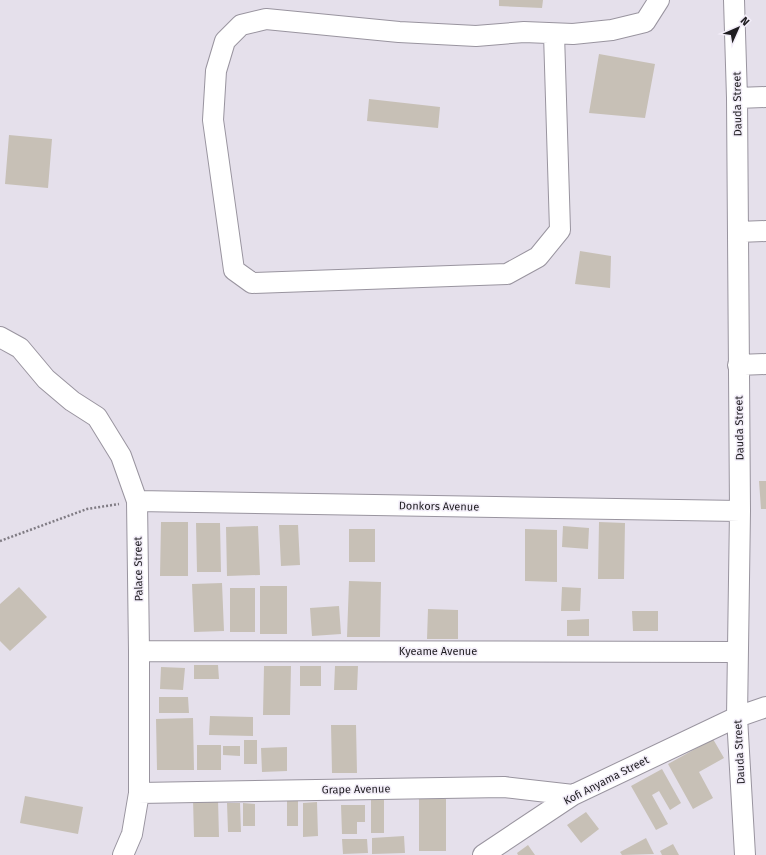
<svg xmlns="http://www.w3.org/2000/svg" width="766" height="855" font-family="'Fira Sans',sans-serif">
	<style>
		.building { fill: #c7c0b6 }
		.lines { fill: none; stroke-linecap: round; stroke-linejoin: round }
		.minor-casing { stroke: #99949f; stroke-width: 22 }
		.path { stroke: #807c84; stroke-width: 2.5; stroke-dasharray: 2 2; stroke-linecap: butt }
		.minor { stroke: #fff; stroke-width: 20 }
		.labels { text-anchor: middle; stroke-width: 3; stroke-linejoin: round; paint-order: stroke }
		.street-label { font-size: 11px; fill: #1e1c20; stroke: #f2edf8 }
	</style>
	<rect width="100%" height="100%" fill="#e5e0eb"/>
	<path class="building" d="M499,0H543L542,8L499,6Z
		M599,54L655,64L645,118L589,113Z
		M369,99L440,107L438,128L367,121Z
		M9,135L52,139L48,188L5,184Z
		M580,251L611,256L610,288L575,284Z
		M759,481H766V509H761Z
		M161,522H188V576H160Z
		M599,522L625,523L624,579H598Z
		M196,523H220L221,572H197Z
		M279,525H298L300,565L281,566Z
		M258,526L260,575L227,576L226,527Z
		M563,526L589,528L588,549L562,547Z
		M349,529H375V562H349Z
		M525,529L557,530V582L525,581Z
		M349,581L381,582L380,637H347Z
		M222,583L224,631L194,632L192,584Z
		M260,586H287V634H260Z
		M19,587L47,617L10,651L0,641V604Z
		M562,587L581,588L580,611H561Z
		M230,588H255V632H230Z
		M339,606L341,634L312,636L310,608Z
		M428,609L458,610V639H427Z
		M632,611H658V631H633Z
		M589,619V636H567V620Z
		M194,665H218L219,679H194Z
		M264,666H291L290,715H263Z
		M300,666H321V686H300Z
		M335,666H358L357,690H334Z
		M161,667L185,668L183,690L160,689Z
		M159,697H188L189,713H159Z
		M210,716L253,717V736L209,735Z
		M193,718L194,770H157L156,719Z
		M331,725H356L357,773H332Z
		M713,739L724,758L699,772L713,798L693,809L668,764Z
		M244,740H257V764H244Z
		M197,745H221V770H197Z
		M223,746H240V756L223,755Z
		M287,747V771L262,772L261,748Z
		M662,769L681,803L670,810L659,791L652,795L668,824L656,830L631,786Z
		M25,796L83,807L78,834L20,823Z
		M287,797H298V826H287Z
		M419,798L446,799V851H419Z
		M193,799H218L219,837H194Z
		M371,799H384V833H371Z
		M317,802L318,836L303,837V803Z
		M227,803H240L241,832H228Z
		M243,803L255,804V826H243Z
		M341,805H365V822H357V834H342Z
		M586,812L599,829L581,843L567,825Z
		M404,836L405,853L372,854V838Z
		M646,838L654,854L622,855L620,852Z
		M342,839H367L368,853L343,854Z
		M673,844L679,855H662L660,851Z
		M528,845L535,855H518L517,853Z"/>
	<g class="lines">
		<g class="minor-casing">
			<path id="minor" d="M734,0L737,98L740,511L737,717L745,855
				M554,34L560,230L538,257L507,274L252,283L234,270L213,120L216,71L225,41L241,25L266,19L399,32L476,36L524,32L573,34L612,30L645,22L659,0
				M737,98L766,97
				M738,232L766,231
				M0,337L20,348L46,379L72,401L97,417L121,456L137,501L139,651V793L132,834L123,855
				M738,365L766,364
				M137,501L740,511
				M139,651L737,652
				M139,793L504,787L573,795
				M483,855L573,795L737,717L766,707"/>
		</g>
		<path class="path" d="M0,541L87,509L119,504"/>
		<use href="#minor" class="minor"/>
	</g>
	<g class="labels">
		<g class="street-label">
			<text transform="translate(737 104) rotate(-91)" y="4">Dauda Street</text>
			<text transform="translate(739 428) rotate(-91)" y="4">Dauda Street</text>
			<text transform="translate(439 506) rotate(1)" y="4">Donkors Avenue</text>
			<text transform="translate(138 569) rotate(-91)" y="4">Palace Street</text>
			<text x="438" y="655">Kyeame Avenue</text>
			<text transform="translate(739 752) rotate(-93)" y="4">Dauda Street</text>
			<text transform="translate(606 780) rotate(-27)" y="4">Kofi Anyama Street</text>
			<text transform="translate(356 789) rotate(-1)" y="4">Grape Avenue</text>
		</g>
	</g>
	<g transform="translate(738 28) rotate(45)" stroke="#f2edf8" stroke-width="3" paint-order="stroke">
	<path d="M0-3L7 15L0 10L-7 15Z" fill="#1e1c20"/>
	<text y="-6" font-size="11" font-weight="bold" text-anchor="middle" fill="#1e1c20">N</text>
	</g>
</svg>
